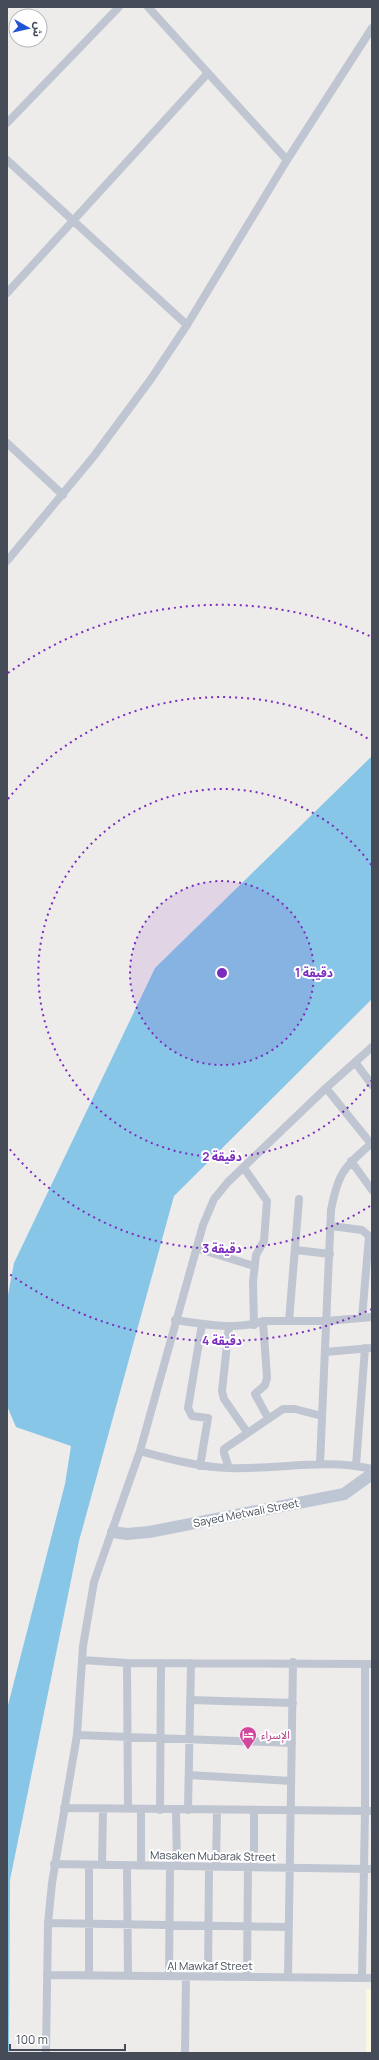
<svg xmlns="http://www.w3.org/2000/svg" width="379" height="2060" font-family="Manrope,'Noto Sans Arabic',sans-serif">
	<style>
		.commercial { fill: #faf7e3 }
		.water { fill: #88c6e7 }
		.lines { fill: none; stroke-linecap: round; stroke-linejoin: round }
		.street { stroke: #bfc5d1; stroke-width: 8 }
		.secondary { stroke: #bec6d4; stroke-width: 12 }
		.ring { fill: none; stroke: #7b2cbf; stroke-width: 2; stroke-dasharray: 2 4 }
		.labels { text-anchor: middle; stroke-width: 4; stroke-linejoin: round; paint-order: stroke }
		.street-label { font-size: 11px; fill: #454c58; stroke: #fff }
		.hotel-label { font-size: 11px; fill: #b23c85; stroke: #fff; text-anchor: start }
		.centre { fill: #7b2cbf; stroke: #fff; stroke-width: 2 }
		.ring-label { font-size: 12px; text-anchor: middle; font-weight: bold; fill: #7b2cbf; stroke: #fff; stroke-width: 4; stroke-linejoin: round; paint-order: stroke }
	</style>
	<rect width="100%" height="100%" fill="#eeeceb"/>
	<path class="commercial" d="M366,1989H372V2053H366Z"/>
	<path class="water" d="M372,756V999L174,1196L79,1541L10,1880L9,2053H7V1709L65,1484L71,1446L16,1427L7,1406V1300L14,1263L155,968Z"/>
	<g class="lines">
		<path class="street" d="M148,7L287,160
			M7,123L119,7
			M7,160L187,325
			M7,293L208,73
			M7,443L63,495
			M7,561L94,456L151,379L187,325L287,160L372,28
			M355,1062L372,1085
			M326,1088L372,1145
			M351,1161L372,1190
			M244,1168L267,1201L264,1241L256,1255L253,1282L254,1325
			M331,1226L362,1230L369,1236L362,1318
			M196,1248L254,1266
			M296,1250L330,1254
			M175,1320C203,1324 237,1331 263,1321H327L372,1317
			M263,1321L267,1378L265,1385L255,1394L268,1418
			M289,1321L299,1199
			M229,1326L222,1391L224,1399L247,1432
			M325,1352L372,1348
			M140,1451C170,1459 198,1467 229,1468C277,1470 325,1458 372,1469
			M320,1464L331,1210C338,1173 344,1167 372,1143
			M356,1465L365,1348
			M200,1466L208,1418L192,1416L188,1408L202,1324
			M229,1468L224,1453V1449L283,1409H295L322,1416
			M82,1660L127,1663L372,1664
			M127,1663L128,1809
			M190,1700L293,1703
			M77,1735L292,1743
			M189,1775L291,1781
			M64,1808L372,1811
			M141,1809V1866
			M160,1810L161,1663
			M176,1810L177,1866
			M188,1810L191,1663
			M54,1864L372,1869
			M89,1865V1976
			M102,1865L103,1809
			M127,1865L128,1976
			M216,1867L217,1811
			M254,1867V1811
			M48,1923L289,1927
			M47,1975L372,1978
			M169,1976L170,1866
			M208,1977L209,1867
			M247,1977L248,1867
			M288,1977L293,1662
			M362,1978L365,1811V1664
			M46,2053L48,1923L52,1883L77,1735L83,1646L94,1582L140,1451L203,1225L214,1199L228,1182L326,1088L372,1047
			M185,2053L186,1977"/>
		<path class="secondary" d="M113,1532L127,1534L149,1532L344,1494L372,1474"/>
	</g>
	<circle cx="222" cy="973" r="92" fill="#7b2cbf" fill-opacity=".12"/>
	<g class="ring">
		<circle cx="222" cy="973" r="92"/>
		<path d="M372 1080A184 184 0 1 1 372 866"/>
		<path d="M370 1206A276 276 0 0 1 8 1147M8 799A276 276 0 0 1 370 740"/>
		<path d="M372 1309A368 368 0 0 1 8 1273M8 673A368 368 0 0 1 372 637"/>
	</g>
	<defs>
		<g id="hotel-pin" transform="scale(0.9)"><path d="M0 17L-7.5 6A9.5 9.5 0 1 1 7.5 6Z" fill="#d1479c" stroke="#fff"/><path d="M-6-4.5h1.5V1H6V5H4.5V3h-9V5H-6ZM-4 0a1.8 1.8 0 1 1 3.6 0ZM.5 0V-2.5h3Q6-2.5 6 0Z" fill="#fff"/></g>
	</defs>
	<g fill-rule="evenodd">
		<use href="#hotel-pin" x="248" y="1735"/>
	</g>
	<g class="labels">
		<g class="street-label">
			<text transform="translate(246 1513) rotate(-11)" y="4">Sayed Metwali Street</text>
			<text transform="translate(213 1856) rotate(1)" y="4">Masaken Mubarak Street</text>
			<text x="210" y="1970">Al Mawkaf Street</text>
		</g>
		<g class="hotel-label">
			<text x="261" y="1739">الإسراء</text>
		</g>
	</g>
	<circle cx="222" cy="973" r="6" class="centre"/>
	<g class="ring-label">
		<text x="314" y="977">1 دقيقة</text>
		<text x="222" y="1161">2 دقيقة</text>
		<text x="222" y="1253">3 دقيقة</text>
		<text x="222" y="1345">4 دقيقة</text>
	</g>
	<rect width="379" height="2060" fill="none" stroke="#454c58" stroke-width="16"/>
	<g transform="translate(28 28) rotate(98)"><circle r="19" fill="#ffffff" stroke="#b5b7bc"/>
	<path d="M0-3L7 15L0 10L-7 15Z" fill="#1f54d4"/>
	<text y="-6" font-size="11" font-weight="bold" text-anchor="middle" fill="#454c58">ش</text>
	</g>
	<path d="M10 2044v6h115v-6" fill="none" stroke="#454c58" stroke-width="2"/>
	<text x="16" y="2044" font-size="12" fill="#454c58" stroke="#ffffff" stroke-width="3" paint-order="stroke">100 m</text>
</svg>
